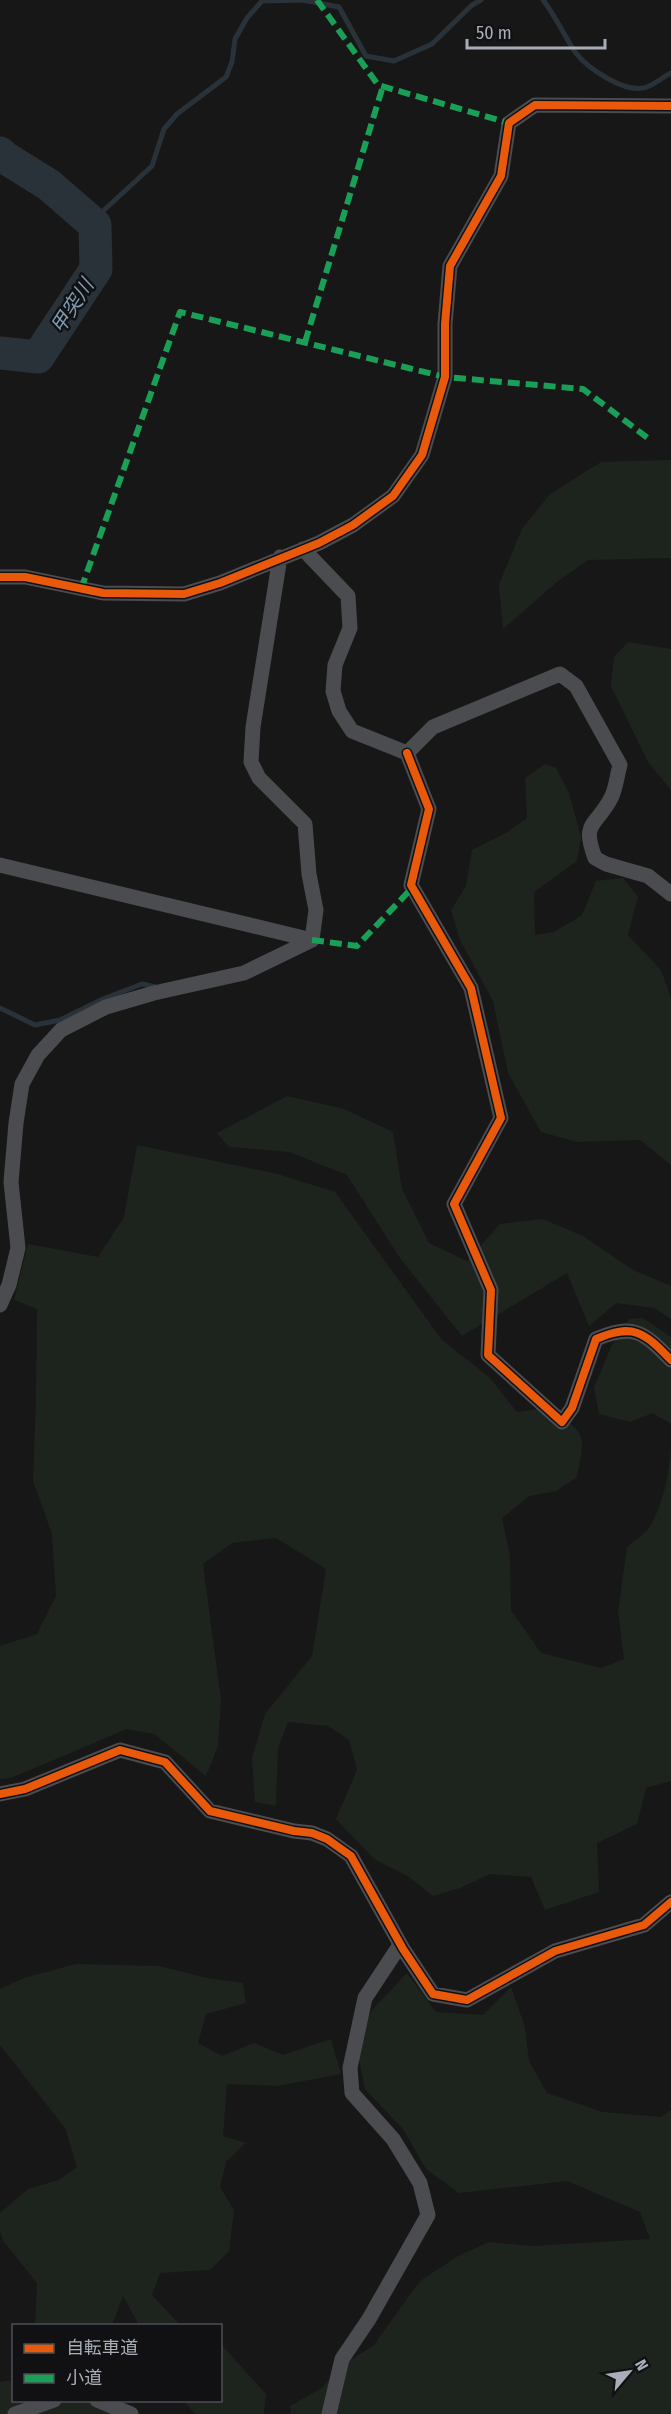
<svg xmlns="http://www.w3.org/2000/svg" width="671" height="2414" font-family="'Fira Sans Condensed','Noto Sans JP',sans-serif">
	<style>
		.green { fill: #1d241e }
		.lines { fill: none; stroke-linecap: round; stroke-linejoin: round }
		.stream { stroke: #2a3239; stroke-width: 5 }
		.river { stroke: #2a3239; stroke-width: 33 }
		.minor { stroke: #4b4c50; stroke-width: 15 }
		.quiet { stroke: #1a9f57; stroke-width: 6; stroke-dasharray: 12 6; stroke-linecap: butt }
		.cycleway-casing { stroke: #111113; stroke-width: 11 }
		.cycleway { stroke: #e8590c; stroke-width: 8 }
		.labels { text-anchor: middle; stroke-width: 5; stroke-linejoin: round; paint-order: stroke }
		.water-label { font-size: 20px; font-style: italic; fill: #7f9bb3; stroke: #111113 }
	</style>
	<rect width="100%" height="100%" fill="#171717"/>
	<path class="green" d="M671,460V558L588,560L557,582L503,629L499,584L522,529L550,494L601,462Z
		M628,642L671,649V790L648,762L611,686L614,657Z
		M545,764L556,768L569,793L581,837L577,861L534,892L535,935L554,932L582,915L596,881L623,878L638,897L628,935L661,970L671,998V1165L640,1140L577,1142L541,1132L508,1073L493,1001L460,940L451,910L466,886L472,850L506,833L527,818L525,778Z
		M287,1096L344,1109L393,1132L402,1189L429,1243L467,1261L500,1224L543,1219L583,1236L633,1270L671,1286V1319L654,1308L616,1303L589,1326L567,1273L462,1336L400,1258L347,1175L289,1152L229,1147L217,1133Z
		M137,1145L278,1174L335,1192L442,1340L489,1377L517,1412L548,1408C587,1435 586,1431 577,1477L556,1491L529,1496L502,1518L510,1556L511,1610L541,1653L601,1668L624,1659L618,1611L627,1547C634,1541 644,1535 649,1528C663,1505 669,1475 671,1449V1781L646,1788L637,1824L597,1843L599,1892L545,1910L531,1877L490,1874L460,1888L433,1896L408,1876L374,1859L336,1819L357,1770L349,1740L328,1726L288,1722L278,1748L276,1806L255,1802L252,1758L265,1714L312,1656L326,1569L276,1538L232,1543L203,1564L221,1700L218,1746L206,1776L154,1734L127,1729L11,1778L0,1779V1646L37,1634L56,1596L52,1534L33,1481L36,1396L37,1309L14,1300L28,1244L98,1257L124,1217Z
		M643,1318L671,1337V1424L653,1413L630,1422L599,1414L594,1388L610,1349L629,1319Z
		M76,1964L159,1966L207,1978L243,1983L246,2003L206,2014L198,2043L222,2056L254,2043L283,2055L331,2039L341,2074L277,2086L227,2084L223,2136L246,2143L226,2162L220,2187L234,2210L229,2251L210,2270L160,2273L152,2295L180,2325H139L123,2296L112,2325H35L37,2283L4,2242L0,2232V2213L28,2189L59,2180L77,2167L65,2128L0,2045V1989L24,1978Z
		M407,1973L436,2012L483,2015L511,1987L525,2027L529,2061L547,2093L603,2112L661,2117L671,2110V2414H291L290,2406L322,2388L338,2368L373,2346L420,2281L458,2256L489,2242L532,2246L650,2239L640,2212L567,2181L459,2193L426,2169L403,2129L365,2089L357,2049L371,2011Z
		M221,2344L266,2394L264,2414H195L184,2401L220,2400Z
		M13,2380L14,2400L119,2401L123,2414H0V2382Z"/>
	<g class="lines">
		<path class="stream" d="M543,0C556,17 564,35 575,52C587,68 626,95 647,87C655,84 663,77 671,73
			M91,222L152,166L164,129L177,114L226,77L232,62L235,39L247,18L262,1L303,0L339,7L366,56L394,61L432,44L472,5L481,0
			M0,1008L35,1025L60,1020L103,999L142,984L156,987"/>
		<path class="river" d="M0,153L4,157L49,185L95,225L96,269L38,357L0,353"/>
		<path class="minor" d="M303,549L348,596L350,628L335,665L333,691L339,711L352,731L407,753L433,727L560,674L576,686L620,765C617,775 616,789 611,798C596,827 581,821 595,858L606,864L648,876L671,894
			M280,557L253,727L251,762L259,778L305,824L309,874L316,910L312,940
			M0,577H25L103,593L184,594L220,583L319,543L353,525L393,496L422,455L445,377V324L450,266L501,176L509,123L535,105L671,106
			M407,753L429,809L411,885L471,988L501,1118L454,1204L491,1290L488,1355L562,1422L572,1408L596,1339C633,1323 644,1332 671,1360
			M0,865L312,940
			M0,1305L9,1285L18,1248L11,1182L16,1123L22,1084L38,1055L61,1030L106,1007L154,993L244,973L312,940
			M0,1794L25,1789L120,1750L165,1762L210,1811L294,1831L312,1833L327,1839L351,1856L403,1949L433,1994L467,2000L555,1951L644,1925L671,1902
			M97,2400L131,2414
			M15,2414L54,2400
			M329,2414L342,2359L369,2319L428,2215L420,2183L393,2139L352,2093L350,2068L365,1998L400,1945"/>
		<path class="quiet" d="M317,0L378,85L509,123
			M305,342L383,86
			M81,589L180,312L445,377L583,389L649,439
			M312,940L357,946L412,888"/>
		<g class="cycleway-casing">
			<path id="cycleway" d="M0,577H25L103,593L184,594L220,583L319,543L353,525L393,496L422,455L445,377V324L450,266L501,176L509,123L535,105L671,106
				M407,753L429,809L411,885L471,988L501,1118L454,1204L491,1290L488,1355L562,1422L572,1408L596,1339C633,1323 644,1332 671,1360
				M0,1794L25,1789L120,1750L165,1762L210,1811L294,1831L312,1833L327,1839L351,1856L403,1949L433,1994L467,2000L555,1951L644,1925L671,1902"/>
		</g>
		<use href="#cycleway" class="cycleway"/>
	</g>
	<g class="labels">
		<g class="water-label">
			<text transform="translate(72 306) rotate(-57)" y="7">甲突川</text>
		</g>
	</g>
	<rect x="12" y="2324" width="210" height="78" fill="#111113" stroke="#4d4f55" stroke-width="1.5"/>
	<rect x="24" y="2344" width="30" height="9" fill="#e8590c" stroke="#4d4f55" stroke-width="1.5"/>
	<text x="66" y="2354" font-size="18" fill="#a8adb8">自転車道</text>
	<rect x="24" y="2374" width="30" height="9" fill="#1a9f57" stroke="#4d4f55" stroke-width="1.5"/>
	<text x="66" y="2384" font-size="18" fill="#a8adb8">小道</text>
	<g transform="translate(629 2372) rotate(61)" stroke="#111113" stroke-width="4.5" paint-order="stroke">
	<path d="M0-4.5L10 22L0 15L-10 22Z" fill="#a8adb8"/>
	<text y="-9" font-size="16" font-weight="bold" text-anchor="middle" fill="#a8adb8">N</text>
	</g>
	<path d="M467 39v9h138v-9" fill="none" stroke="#a8adb8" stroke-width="3"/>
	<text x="476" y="39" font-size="18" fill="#a8adb8" stroke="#111113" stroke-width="4.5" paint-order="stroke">50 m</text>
</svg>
